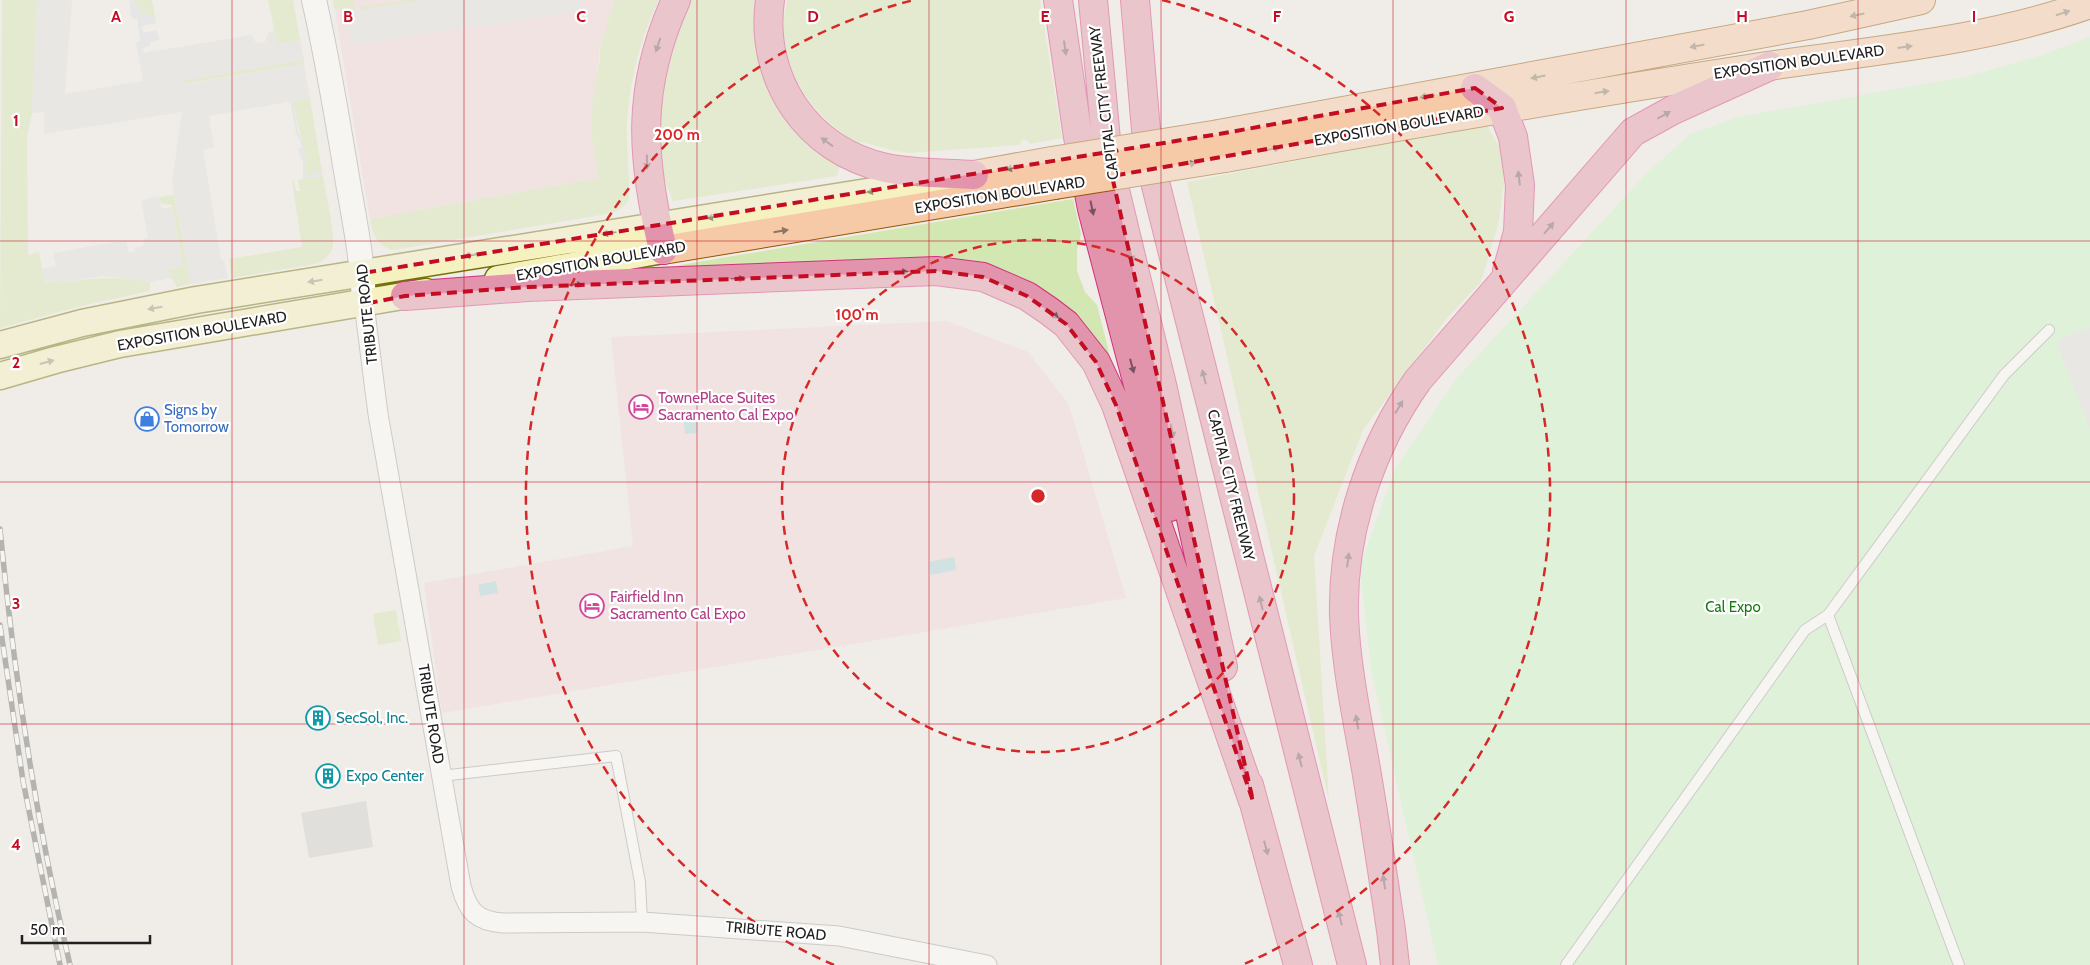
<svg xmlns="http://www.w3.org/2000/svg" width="2090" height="965" font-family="Cabin,sans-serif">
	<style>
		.commercial { fill: #efd8da }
		.religious { fill: #cecece }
		.grass { fill: #d2e7b1 }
		.park { fill: #caf7c8 }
		.parking { fill: #e0e0e0 }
		.plaza { fill: #dcdde6 }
		.water { fill: #abd6db }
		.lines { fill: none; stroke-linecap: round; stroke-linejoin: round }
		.service-casing { stroke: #a1a1a1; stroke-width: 12 }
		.minor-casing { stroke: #a1a1a1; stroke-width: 21 }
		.tertiary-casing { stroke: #a1a1a1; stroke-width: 26 }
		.secondary-casing { stroke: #73710c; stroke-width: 29 }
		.primary-casing { stroke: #935509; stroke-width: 30 }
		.motorway-casing { stroke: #d1327b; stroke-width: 30 }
		.service { stroke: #fff; stroke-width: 10 }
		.minor { stroke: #fff; stroke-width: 19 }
		.tertiary { stroke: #fff; stroke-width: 24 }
		.secondary { stroke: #f6f2bf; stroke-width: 26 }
		.primary { stroke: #f6caa6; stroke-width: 28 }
		.motorway { stroke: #e294ac; stroke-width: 28 }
		.rail-casing { stroke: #6e6e6e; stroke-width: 5.5 }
		.rail { stroke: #fff; stroke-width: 4; stroke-dasharray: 11; stroke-linecap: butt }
		.primary-bridge-casing { stroke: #935509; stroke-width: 30; stroke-linecap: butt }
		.primary-bridge { stroke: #f6caa6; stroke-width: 28 }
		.oneway { fill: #8b7563 }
		.oneway2 { fill: #77545f }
		.oneway3 { fill: #969477 }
		.marked { fill: none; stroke: #c40c23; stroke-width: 4; stroke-dasharray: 10 6; stroke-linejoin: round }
		.grid { fill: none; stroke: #c40c23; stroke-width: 1; stroke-opacity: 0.55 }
		.ring { fill: none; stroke: #d62828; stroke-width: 2.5; stroke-dasharray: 9 6 }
		.labels { text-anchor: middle; stroke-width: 4.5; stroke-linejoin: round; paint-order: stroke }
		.street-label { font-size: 15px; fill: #202020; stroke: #fff }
		.hotel-label { font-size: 15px; fill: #b23c85; stroke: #fff; text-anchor: start }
		.shop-label { font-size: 15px; fill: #366cbe; stroke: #fff; text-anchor: start }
		.park-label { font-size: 15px; fill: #177a13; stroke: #fff }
		.culture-label { font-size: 15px; fill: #0d838f; stroke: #fff; text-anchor: start }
		.grid-label { font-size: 16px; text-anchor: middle; font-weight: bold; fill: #c40c23; stroke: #fff; stroke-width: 4.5; stroke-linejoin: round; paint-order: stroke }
		.centre { fill: #d62828; stroke: #fff; stroke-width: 2.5 }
		.ring-label { font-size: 15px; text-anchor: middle; font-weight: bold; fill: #d62828; stroke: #fff; stroke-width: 4.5; stroke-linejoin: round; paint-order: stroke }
	</style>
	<rect width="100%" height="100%" fill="#f0ece7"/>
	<path class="commercial" d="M333,0H615L600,47L591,131L598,178L370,219Z
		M946,321L1028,352L1069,405L1126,598L442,713L424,583L633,546L611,337Z"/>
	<path class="religious" d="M366,801L373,847L309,858L301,813Z"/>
	<path class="grass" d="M2,0H37L32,113L27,137L28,255L39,252L45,282L57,280L62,283C96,277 116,277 150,282V291L85,305L0,328Z
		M134,0H152L155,17C145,17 135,11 134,0Z
		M268,0H293L300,40L277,44Z
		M333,0H353L355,11L334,8Z
		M409,0H416V2L360,10L359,7Z
		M615,0H659C640,38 630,80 627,122C626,148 630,173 629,199C623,212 609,214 595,216L394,250C377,247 373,234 370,219L598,178L591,131L593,96L600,59V47Z
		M686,0H758L824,155L840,165L837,176L673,201L661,171L657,130L665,55Z
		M787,0H1040L1062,138L1030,144L1027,140H1022L1019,145L909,153L895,151L862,142L859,144C808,115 773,61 787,0Z
		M304,60V64L183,84L184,80Z
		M310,98L322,172L306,175C306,149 297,126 293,100Z
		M1486,124L1501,150L1504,183L1498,225L1481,282L1448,317L1363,430L1314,556L1329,801L1187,182Z
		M323,176C325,191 337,238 332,249C329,257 323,261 315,264L232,278L229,259L302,247L292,181H294L296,191H300L298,180Z
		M174,195L191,284L177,287L167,271L183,266L172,205L161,204L159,197Z
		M1073,199L1081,234L1077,250V271L1085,292L1097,305L1119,392L1039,290L674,269L675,267L680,265Z
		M396,610L401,641L378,645L373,614Z"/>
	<path class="park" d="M2090,37V965H1438L1371,670L1360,566L1395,469L1457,378L1648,172L1690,134L1738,117L1969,76L2042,55Z"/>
	<path class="parking" d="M37,0H72L65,94L143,81L138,54L251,35L256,43L265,42L268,32L275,31L277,44L300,40L304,60L184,81L183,84L205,81L304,64L310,98L209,116L214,147L203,150L221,260H224L228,278L191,284L172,182L182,112L44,134V112L32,113Z
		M426,0H581L583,11L351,45L345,9L357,11Z
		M159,197L161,209L172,207L183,267L168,270L172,278L150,282L103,276L62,283L57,280L44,282L42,269L56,266L53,253L126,240L129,253L135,252L134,248L143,246L144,239L148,238L141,200Z
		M2090,327V429L2056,341Z"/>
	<path class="plaza" d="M134,0L135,7L140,6L141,13L155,17L156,23L142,26L143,33L157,30L159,40L150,42V46L143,48L144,53L138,54L136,42L140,41L137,18L132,19L129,1Z
		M293,100L298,131L305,151L306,175L322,172L323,176L303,179V160L300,157L298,149L302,147L296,133L290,101Z"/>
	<path class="water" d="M683,412H696L697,433L685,434Z
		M954,557L956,570L931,575L929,562Z
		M496,581L498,593L480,596L478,585Z"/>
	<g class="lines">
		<g class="service-casing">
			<path id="service" d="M1828,615L1959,965
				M441,776L616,756L640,882L642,922
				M1566,965L1805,630L1828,615L2004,375L2049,330"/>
		</g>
		<g class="minor-casing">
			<path id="minor" d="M364,304L378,414L461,886C468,912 477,921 503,923L642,922L839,936L987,965"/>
		</g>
		<g class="tertiary-casing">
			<path id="tertiary" d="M314,0C328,61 338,122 348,183C355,223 363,263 364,304"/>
		</g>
		<g class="secondary-casing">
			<path id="secondary" d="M498,279L663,250
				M0,345L82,323L196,300L942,180
				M0,376L55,360L120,344L426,292"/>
		</g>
		<g class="primary-casing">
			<path id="primary" d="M1219,134L1808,25L1921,0
				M1225,158C1399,126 1573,96 1748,69C1863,51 1980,43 2090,4
				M974,175L1052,161
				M663,250L1055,185"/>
		</g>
		<g class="motorway-casing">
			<path id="motorway" d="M770,0C759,79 807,151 886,168C914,174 945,173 974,175
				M1058,0L1078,137L1092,209L1170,507
				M1093,0L1108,161L1163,389L1223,667
				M1135,0L1148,154L1352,965
				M1475,88L1502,108L1513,137L1520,185L1518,232L1507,271
				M663,250C641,158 636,88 676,0
				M405,296L528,287L936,271L983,277L1027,296L1049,311L1066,324L1096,362L1116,405L1253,801
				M1249,785L1298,965
				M1395,965L1391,930C1383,876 1375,822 1366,769C1357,718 1346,667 1344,615C1342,532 1370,448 1418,380L1633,132L1673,110L1770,66"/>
		</g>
		<use href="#service" class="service"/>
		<use href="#minor" class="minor"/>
		<use href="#tertiary" class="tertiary"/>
		<use href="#secondary" class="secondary"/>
		<use href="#primary" class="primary"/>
		<use href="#motorway" class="motorway"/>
		<g class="rail-casing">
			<path id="rail" d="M0,529C14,675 36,822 70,965
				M0,625L23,781L60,965"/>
		</g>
		<use href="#rail" class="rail"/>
		<g class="primary-bridge-casing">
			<path id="primary-bridge" d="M1052,161L1219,134
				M1055,185L1225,158"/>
		</g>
		<use href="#primary-bridge" class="primary-bridge"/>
	</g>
	<defs><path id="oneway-solid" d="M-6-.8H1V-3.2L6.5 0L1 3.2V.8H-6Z" transform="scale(1.25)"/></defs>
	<g class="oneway">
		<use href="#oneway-solid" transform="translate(2063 13) rotate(-18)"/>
		<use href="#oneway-solid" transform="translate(1857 15) rotate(168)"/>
		<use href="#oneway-solid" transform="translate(1697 46) rotate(169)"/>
		<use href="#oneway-solid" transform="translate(1905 47) rotate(-8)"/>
		<use href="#oneway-solid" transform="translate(1538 77) rotate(169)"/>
		<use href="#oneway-solid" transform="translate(1602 92) rotate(-9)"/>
		<use href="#oneway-solid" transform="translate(1427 96) rotate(171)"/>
		<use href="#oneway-solid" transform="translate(1273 149) rotate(-10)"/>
		<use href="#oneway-solid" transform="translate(1189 164) rotate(-9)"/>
		<use href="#oneway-solid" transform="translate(1013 168) rotate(170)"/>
		<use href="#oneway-solid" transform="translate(781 231) rotate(-9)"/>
	</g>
	<g class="oneway2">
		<use href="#oneway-solid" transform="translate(658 45) rotate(108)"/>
		<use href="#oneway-solid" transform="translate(1065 48) rotate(82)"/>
		<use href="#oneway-solid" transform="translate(1664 115) rotate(-29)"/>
		<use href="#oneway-solid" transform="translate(827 142) rotate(-144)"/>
		<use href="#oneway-solid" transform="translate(647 162) rotate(89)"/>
		<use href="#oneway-solid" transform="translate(1519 178) rotate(-97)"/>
		<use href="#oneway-solid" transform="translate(1092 208) rotate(78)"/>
		<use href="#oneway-solid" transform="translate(1549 228) rotate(-49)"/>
		<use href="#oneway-solid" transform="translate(1131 255) rotate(76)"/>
		<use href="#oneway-solid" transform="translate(901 272) rotate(-2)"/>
		<use href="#oneway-solid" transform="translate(738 279) rotate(-2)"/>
		<use href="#oneway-solid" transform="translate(576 285) rotate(-2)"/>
		<use href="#oneway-solid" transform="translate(1053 314) rotate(38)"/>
		<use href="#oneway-solid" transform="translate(1132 366) rotate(75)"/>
		<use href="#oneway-solid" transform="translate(1204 377) rotate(-104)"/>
		<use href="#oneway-solid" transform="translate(1399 407) rotate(-59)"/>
		<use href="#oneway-solid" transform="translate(1172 431) rotate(78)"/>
		<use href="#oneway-solid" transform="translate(1348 560) rotate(-83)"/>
		<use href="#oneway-solid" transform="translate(1261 603) rotate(-104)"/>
		<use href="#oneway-solid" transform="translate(1357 722) rotate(-100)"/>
		<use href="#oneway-solid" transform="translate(1300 760) rotate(-104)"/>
		<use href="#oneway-solid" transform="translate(1266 848) rotate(75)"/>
		<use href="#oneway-solid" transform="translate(1384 882) rotate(-99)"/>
		<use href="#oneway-solid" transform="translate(1340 918) rotate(-104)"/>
	</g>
	<g class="oneway3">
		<use href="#oneway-solid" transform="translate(874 191) rotate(171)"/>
		<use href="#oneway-solid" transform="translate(714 217) rotate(171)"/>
		<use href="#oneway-solid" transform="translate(609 233) rotate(171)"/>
		<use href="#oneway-solid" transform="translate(471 255) rotate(171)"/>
		<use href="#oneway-solid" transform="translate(315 281) rotate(171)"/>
		<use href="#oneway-solid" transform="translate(155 308) rotate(170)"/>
		<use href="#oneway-solid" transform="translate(47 362) rotate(-15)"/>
	</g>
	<path d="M0 0H2090V965H0ZM1475,88L1502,108L1112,176L1253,801L1116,405L1096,362L1066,324L1027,296L983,277L936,271L528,287L405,296L364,304L363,273L1219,134Z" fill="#f0ece7" fill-opacity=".55" fill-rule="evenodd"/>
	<path class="marked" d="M1475,88L1502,108L1112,176L1253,801L1116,405L1096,362L1066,324L1027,296L983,277L936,271L528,287L405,296L364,304L363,273L1219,134Z"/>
	<path class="grid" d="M232,0V965M464,0V965M697,0V965M929,0V965M1161,0V965M1393,0V965M1626,0V965M1858,0V965M0,241H2090M0,482H2090M0,724H2090"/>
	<g class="ring">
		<circle cx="1038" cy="496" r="256"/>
		<path d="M834 965A511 511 0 0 1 914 0M1162 0A511 511 0 0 1 1242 965"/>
	</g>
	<defs>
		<g id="hotel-ring" transform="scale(1.25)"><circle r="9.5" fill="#fff" stroke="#d1479c" stroke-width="1.5"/><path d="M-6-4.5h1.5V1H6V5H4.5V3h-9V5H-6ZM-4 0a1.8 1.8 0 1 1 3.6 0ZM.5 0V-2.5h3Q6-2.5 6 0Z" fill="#d1479c"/></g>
		<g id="shop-ring" transform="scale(1.25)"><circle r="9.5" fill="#fff" stroke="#3f7fe0" stroke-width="1.5"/><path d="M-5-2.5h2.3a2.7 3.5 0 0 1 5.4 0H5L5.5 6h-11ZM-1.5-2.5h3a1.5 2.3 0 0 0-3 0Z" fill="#3f7fe0"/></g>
		<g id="building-ring" transform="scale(1.25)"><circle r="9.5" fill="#fff" stroke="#0f9aa8" stroke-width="1.5"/><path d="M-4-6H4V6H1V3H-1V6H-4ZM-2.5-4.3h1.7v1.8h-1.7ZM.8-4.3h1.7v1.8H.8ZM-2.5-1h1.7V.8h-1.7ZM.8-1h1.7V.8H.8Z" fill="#0f9aa8"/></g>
	</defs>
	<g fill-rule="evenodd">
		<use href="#hotel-ring" x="641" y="407"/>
		<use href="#shop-ring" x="147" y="419"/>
		<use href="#hotel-ring" x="592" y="606"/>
		<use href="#building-ring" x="318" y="718"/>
		<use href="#building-ring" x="328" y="776"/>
	</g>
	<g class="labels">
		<g class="street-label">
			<text transform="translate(1799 62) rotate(-8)" y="5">EXPOSITION BOULEVARD</text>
			<text transform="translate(1104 103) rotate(-97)" y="5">CAPITAL CITY FREEWAY</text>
			<text transform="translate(1399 126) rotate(-10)" y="5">EXPOSITION BOULEVARD</text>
			<text transform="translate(1000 195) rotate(-9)" y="5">EXPOSITION BOULEVARD</text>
			<text transform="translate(601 261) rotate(-10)" y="5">EXPOSITION BOULEVARD</text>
			<text transform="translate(367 314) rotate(-96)" y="5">TRIBUTE ROAD</text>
			<text transform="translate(202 331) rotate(-10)" y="5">EXPOSITION BOULEVARD</text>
			<text transform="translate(1231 485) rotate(76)" y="5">CAPITAL CITY FREEWAY</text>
			<text transform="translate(431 714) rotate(81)" y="5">TRIBUTE ROAD</text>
			<text transform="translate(776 931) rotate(5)" y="5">TRIBUTE ROAD</text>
		</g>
		<g class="hotel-label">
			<text x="658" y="403">TownePlace Suites<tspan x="658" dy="17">Sacramento Cal Expo</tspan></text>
			<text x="610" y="602">Fairfield Inn<tspan x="610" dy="17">Sacramento Cal Expo</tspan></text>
		</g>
		<g class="shop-label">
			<text x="164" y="415">Signs by<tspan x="164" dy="17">Tomorrow</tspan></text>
		</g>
		<g class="park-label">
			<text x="1733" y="612">Cal Expo</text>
		</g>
		<g class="culture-label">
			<text x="336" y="723">SecSol, Inc.</text>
			<text x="346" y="781">Expo Center</text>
		</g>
	</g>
	<g class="grid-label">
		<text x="116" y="22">A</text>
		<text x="348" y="22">B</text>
		<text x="581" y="22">C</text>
		<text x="813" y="22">D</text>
		<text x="1045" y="22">E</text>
		<text x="1277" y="22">F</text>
		<text x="1509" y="22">G</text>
		<text x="1742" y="22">H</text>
		<text x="1974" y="22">I</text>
		<text x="16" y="126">1</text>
		<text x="16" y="368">2</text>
		<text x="16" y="609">3</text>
		<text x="16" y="850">4</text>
	</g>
	<circle cx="1038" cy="496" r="8" class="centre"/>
	<g class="ring-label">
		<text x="677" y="140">200 m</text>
		<text x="857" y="320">100 m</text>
	</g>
	<path d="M22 935v8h128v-8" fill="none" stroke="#202020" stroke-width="2.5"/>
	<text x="30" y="935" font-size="15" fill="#202020" stroke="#ffffff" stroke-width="4" paint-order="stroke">50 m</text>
</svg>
